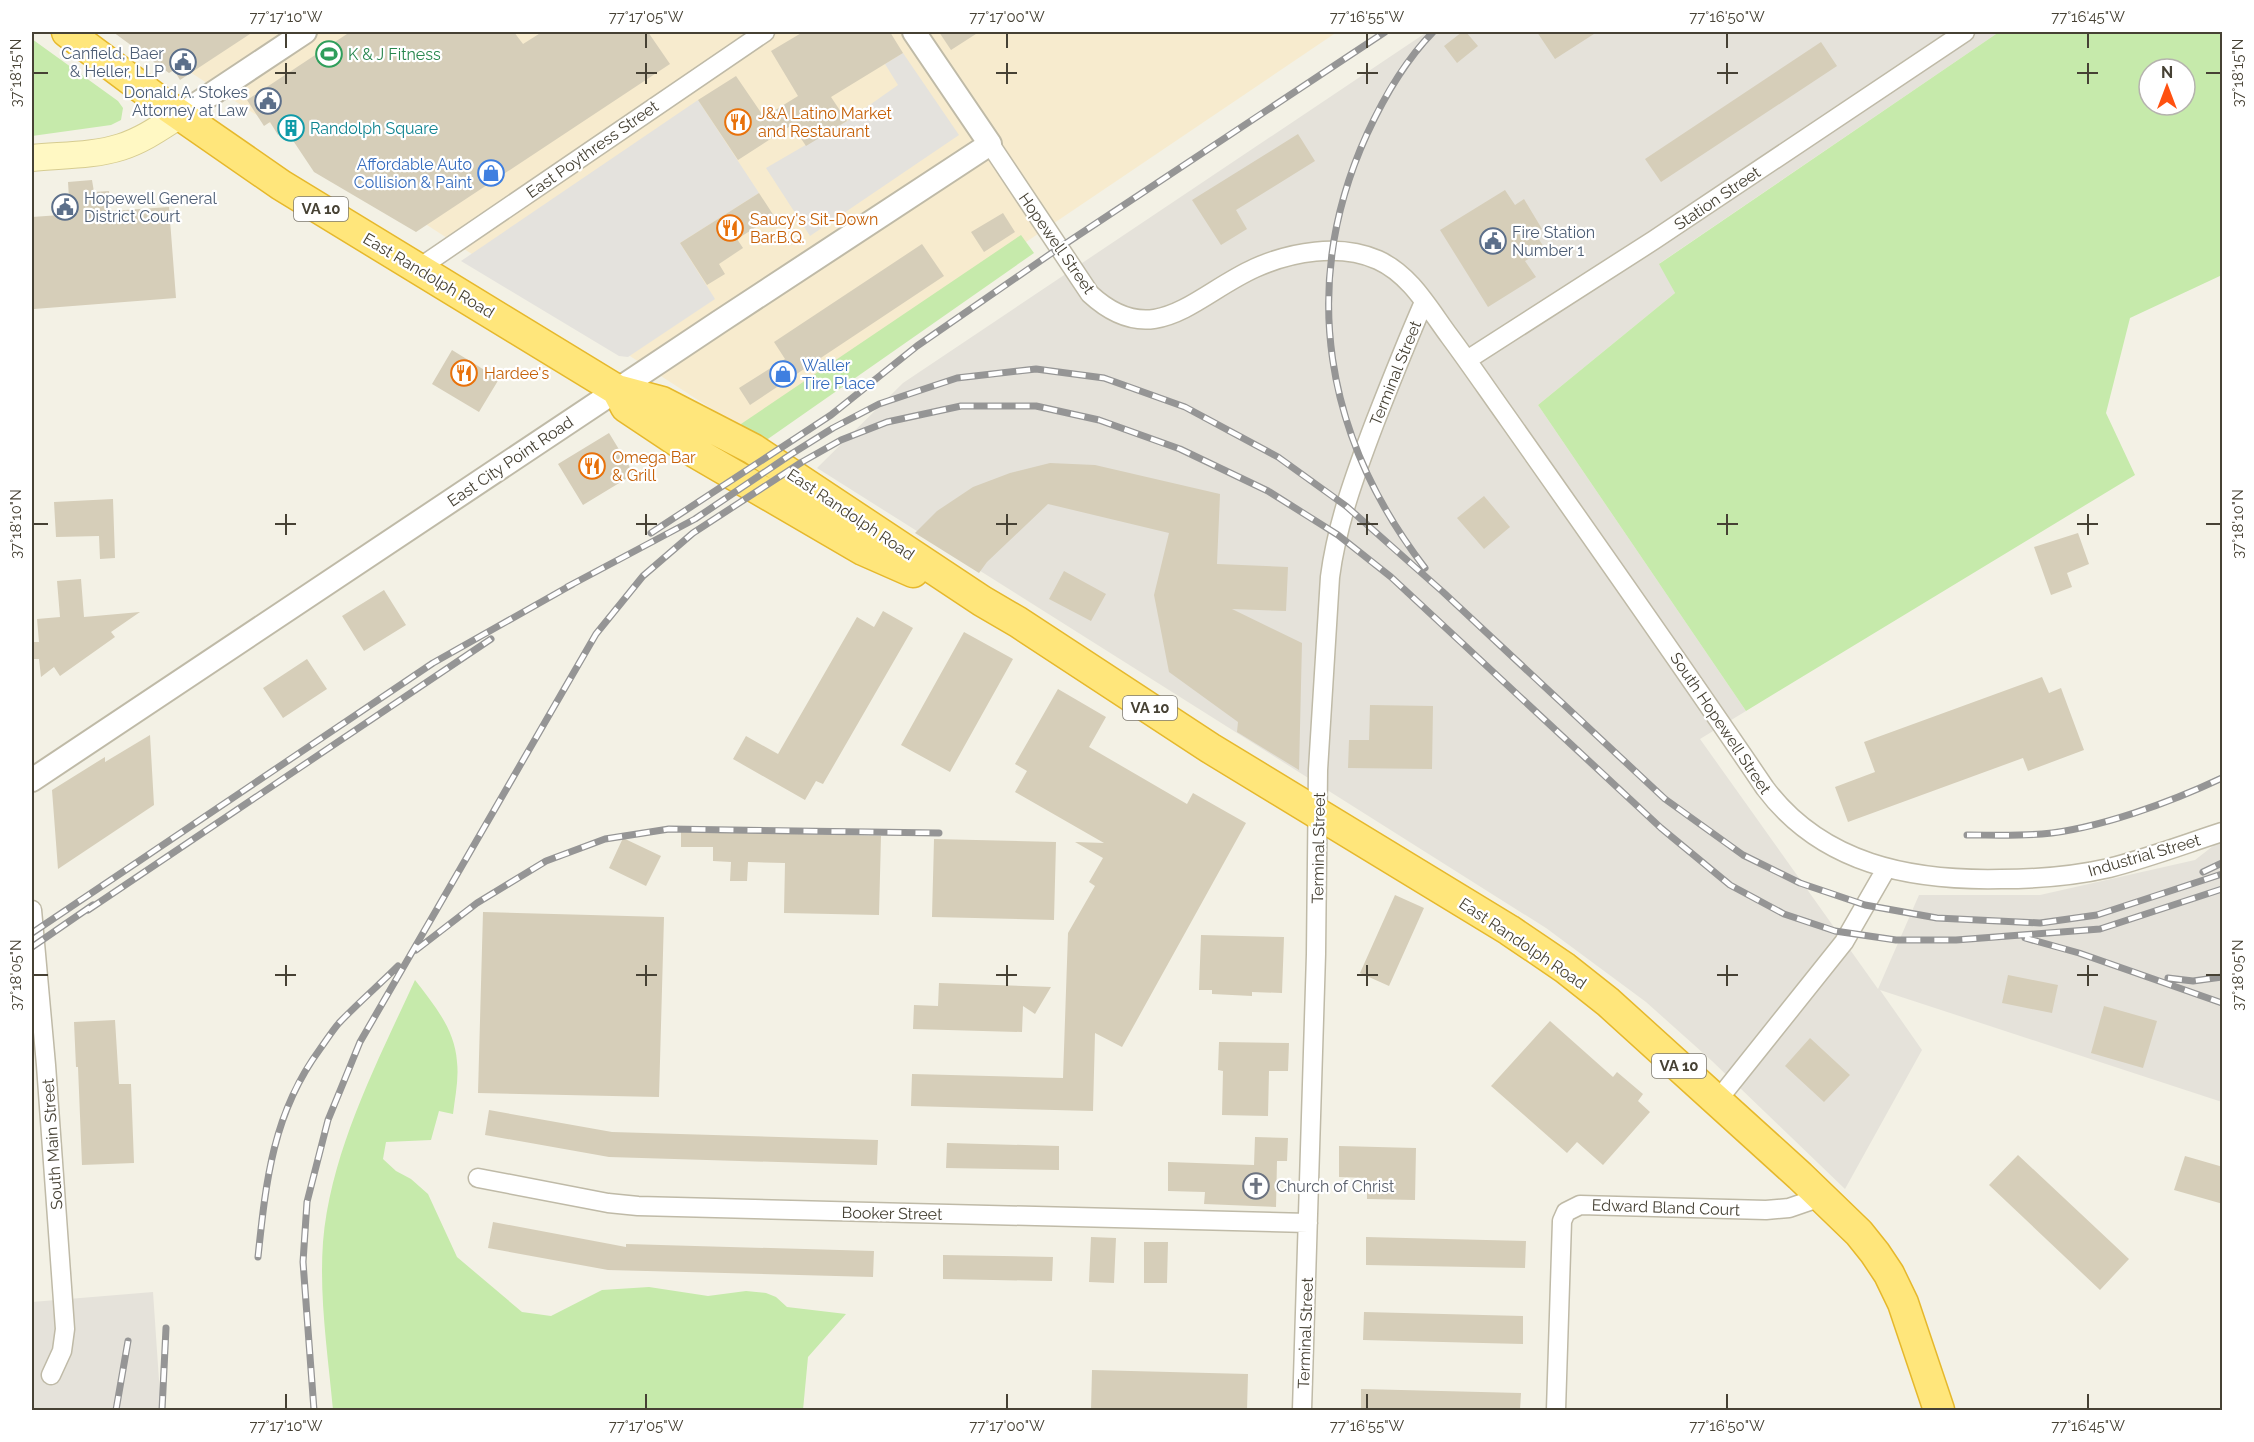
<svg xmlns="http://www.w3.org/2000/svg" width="2254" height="1442" font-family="Raleway,sans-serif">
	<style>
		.commercial { fill: #f7ebce }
		.industrial { fill: #e5e2da }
		.green { fill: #c6eaab; fill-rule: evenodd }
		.parking { fill: #e4e2dd }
		.building { fill: #d6ceb9 }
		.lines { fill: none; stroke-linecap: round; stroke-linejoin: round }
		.minor-casing { stroke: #bfbaa7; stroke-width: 21 }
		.tertiary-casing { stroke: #bfbaa7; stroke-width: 26 }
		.secondary-casing { stroke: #d6cc91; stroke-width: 28 }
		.trunk-casing { stroke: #e6b82c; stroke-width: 33 }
		.minor { stroke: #fff; stroke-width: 18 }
		.tertiary { stroke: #fff; stroke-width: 22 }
		.secondary { stroke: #fff8c3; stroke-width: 26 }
		.trunk { stroke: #ffe67b; stroke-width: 30 }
		.rail-casing { stroke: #959595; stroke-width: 7 }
		.rail { stroke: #fff; stroke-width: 4.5; stroke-dasharray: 14; stroke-linecap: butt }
		.ticks { fill: none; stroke: #464134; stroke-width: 2 }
		.labels { text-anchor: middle; stroke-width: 4.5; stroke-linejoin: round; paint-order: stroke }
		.shield { fill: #fff; stroke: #7e7a71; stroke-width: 1.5 }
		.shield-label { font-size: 15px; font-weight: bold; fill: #464134 }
		.service-label { font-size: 16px; fill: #4e5e75; stroke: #fff; text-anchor: end }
		.leisure-label { font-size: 16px; fill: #27864d; stroke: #fff; text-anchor: start }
		.food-label { font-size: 16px; fill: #c56008; stroke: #fff; text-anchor: start }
		.culture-label { font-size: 16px; fill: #0d838f; stroke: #fff; text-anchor: start }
		.street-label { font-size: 16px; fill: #464134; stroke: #fff }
		.shop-label { font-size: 16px; fill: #366cbe; stroke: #fff; text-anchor: end }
		.worship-label { font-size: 16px; fill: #5b616d; stroke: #fff; text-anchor: start }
		.neatline { fill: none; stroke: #464134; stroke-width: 2 }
		.ticks-label { font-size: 15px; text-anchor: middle; fill: #464134 }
	</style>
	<rect width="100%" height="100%" fill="#f3f1e5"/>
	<path class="commercial" d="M128,32H1337L746,431Z"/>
	<path class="industrial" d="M1427,32H1999L1660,263L1675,293L1538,405L1746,711L1700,739L1878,989L1919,895H2040L2195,860L2222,839V1102L1880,990L1922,1050L1845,1189L1712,1061L1646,1002L1546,928L817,468L903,383Z
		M153,1292L161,1410H32V1302Z"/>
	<path class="green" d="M1999,32H2222V275L2130,318L2106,413L2135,475L1746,711L1538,405L1675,293L1659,264ZM2149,69H2185V105H2149Z
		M32,39L118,101L123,108L121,120L111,125L32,136Z
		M1021,235L1034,253L765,441L738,426Z
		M415,980C434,1005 455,1029 457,1062C459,1079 455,1097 453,1114L439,1111L431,1140L386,1142L383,1159L396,1171L411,1179L428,1194L457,1257L522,1312L551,1316L602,1290L649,1287L708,1296L746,1291L766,1293L776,1297L787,1307L846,1314L808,1357L803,1410H333C328,1355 319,1298 323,1242C331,1150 377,1063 415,980Z"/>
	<path class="parking" d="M903,53L959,135L810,236L766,168L847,121L898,85L885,64Z
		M698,100L759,193L680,243L715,299L628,357L619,356L461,261Z"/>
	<path class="building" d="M113,32H253L180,80L174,70L169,73Z
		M350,32H514L523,44L542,32H648L670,64L416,232L314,172L286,130L278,135L270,122L264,126L247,100Z
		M803,32H890L903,53L831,97L847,121L806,146L792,125L738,160L698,100L736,76L764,117L798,96L771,51Z
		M939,32H979L951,50Z
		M1462,32H1466L1478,46L1457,63L1444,46Z
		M1537,32H1597L1555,59Z
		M1821,42L1837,66L1661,182L1645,159Z
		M1298,134L1315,161L1236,210L1247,229L1221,245L1192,200Z
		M92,180L94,192L109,191L110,211L169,207L176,298L34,309L32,274V217L60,215L59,199L69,198L68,182Z
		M1505,190L1515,205L1524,199L1542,229L1535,233L1545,249L1525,261L1536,277L1488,307L1440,230Z
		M759,193L774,216L737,239L743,248L719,264L725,274L707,285L680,243Z
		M1003,213L1015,232L984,252L971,232Z
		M922,244L944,276L750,405L739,388L785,359L774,342Z
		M452,350L499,379L479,412L432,384Z
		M609,433L634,474L583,505L558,464Z
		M1050,463L1095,465L1220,494L1217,564L1288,567L1286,611L1232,609L1302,643L1299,770L1237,732L1238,722L1169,672L1154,595L1169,533L1048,504L987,562L979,573L915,533L937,511L973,487L1010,473Z
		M1484,496L1510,527L1484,549L1457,518Z
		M113,499L115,558L100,559L99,536L56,537L54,502Z
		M2078,533L2089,564L2067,573L2072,587L2051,595L2034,547Z
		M1064,571L1106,594L1091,621L1049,599Z
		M81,579L84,617L140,612L111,632L115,637L60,676L54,667L41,677L39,659H34L33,642H39L37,619L60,617L57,581Z
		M384,590L406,625L364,651L342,616Z
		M883,611L913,628L823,784L816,781L805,800L733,759L746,736L778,754L857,617L874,627Z
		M964,632L1013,659L950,772L901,745Z
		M307,659L327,689L283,718L263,688Z
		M2042,677L2049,693L2061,688L2084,750L2028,771L2023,758L1848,822L1835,787L1875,772L1864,742Z
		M1058,689L1106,717L1089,747L1187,804L1193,793L1246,823L1122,1047L1095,1033L1093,1111L911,1106L912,1074L1063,1078L1068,933L1095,886L1089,882L1103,858L1075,842L1104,843L1015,792L1027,771L1015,764Z
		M1370,705L1433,706L1432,769L1348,768L1349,740H1369Z
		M150,735L154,805L58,869L52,790L105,757V762Z
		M681,831L881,836L879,915L784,913L785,863L748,862L747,881H730L731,862L713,861V847H681Z
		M623,838L661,856L646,886L609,868Z
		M934,839L1056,842L1054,920L932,917Z
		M1395,895L1424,908L1389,986L1360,973Z
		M483,912L664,917L659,1097L478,1093Z
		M1201,935L1284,937L1282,993L1252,992V996L1212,994V990H1199Z
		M2008,975L2058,985L2052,1013L2002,1003Z
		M939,983L1051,987L1035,1014L1023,1006L1022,1032L913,1029L914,1005L938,1006Z
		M2104,1006L2157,1021L2143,1068L2091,1053Z
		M115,1020L119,1084H131L134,1163L82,1165L78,1067H76L74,1022Z
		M1550,1021L1613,1077L1617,1072L1643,1094L1638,1101L1650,1112L1603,1165L1577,1142L1567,1153L1491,1086Z
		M1810,1038L1850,1075L1824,1102L1785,1066Z
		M1219,1042L1289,1043L1288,1071H1269L1268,1116L1222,1115L1223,1071L1218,1070Z
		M489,1110L612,1132L878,1140L877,1165L609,1157L485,1135Z
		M1255,1137L1288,1138L1287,1161H1277L1276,1207L1204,1204L1205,1192L1168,1191V1162L1254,1165Z
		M947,1143L1059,1146V1170L946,1168Z
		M1339,1146L1416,1148L1415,1200L1367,1199V1178L1339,1177Z
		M2018,1155L2129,1259L2100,1290L1989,1185Z
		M2185,1156L2223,1167V1204L2174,1190Z
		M493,1222L626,1247V1244L874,1251L873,1277L608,1270L488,1248Z
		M1091,1237L1116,1238L1114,1283L1089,1282Z
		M1366,1237L1526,1241L1525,1268L1366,1265Z
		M1144,1242H1168L1167,1283H1144Z
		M943,1255L1053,1257L1052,1281L943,1279Z
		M1364,1312L1523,1316V1344L1363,1340Z
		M1092,1370L1248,1374L1247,1410H1091Z
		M1361,1389L1521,1393L1520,1410H1361Z"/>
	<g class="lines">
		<g class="minor-casing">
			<path id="minor" d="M990,144L1090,294C1154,353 1195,295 1255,268C1291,252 1339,243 1378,260C1411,275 1429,309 1450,337C1470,364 1489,392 1509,420C1595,542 1681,664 1765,788C1822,864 1910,881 2001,879C2037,879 2074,876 2109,868C2148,858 2185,844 2222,832
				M419,268L765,32
				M1467,360L1654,240L1965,32
				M32,910L46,1065L65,1329L62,1351L51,1375
				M1717,1101L1844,942L1886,869
				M478,1178L608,1203L638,1206L1308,1223
				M1302,1410L1316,954L1318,770L1330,577C1337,523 1356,472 1375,422C1391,381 1407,341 1424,302
				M1556,1410L1562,1221L1566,1212L1580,1205L1766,1210L1789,1208L1821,1197"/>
		</g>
		<g class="tertiary-casing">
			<path id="tertiary" d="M180,115L305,32
				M32,780L719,322L990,144L914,32"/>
		</g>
		<g class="secondary-casing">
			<path id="secondary" d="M32,158C61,155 93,156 121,147C143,140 161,127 180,115"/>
		</g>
		<g class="trunk-casing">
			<path id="trunk" d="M67,32L154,97L281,185L617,390L662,402L753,449L982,601L1018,622L1210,748L1509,930L1565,968L1608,1002L1800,1176L1859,1233L1875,1253L1889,1274L1903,1303L1939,1410
				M617,390L626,407L686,447L863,550L913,572"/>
		</g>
		<use href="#minor" class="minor"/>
		<use href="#tertiary" class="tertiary"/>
		<use href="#secondary" class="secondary"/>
		<use href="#trunk" class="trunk"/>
		<g class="rail-casing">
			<path id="rail" d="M651,533L831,415L917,346L1059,248L1385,32
				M1425,568C1325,438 1298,286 1367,134C1384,97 1404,62 1433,32
				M567,587L695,519L793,453L833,428L879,404L957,378L1036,369L1104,378L1185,407L1278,457L1346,506L1443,592L1665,799L1743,855L1800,883L1865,905L1937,918L2040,923L2097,915L2222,874
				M1967,835C1992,835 2017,836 2042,834C2098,829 2171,802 2222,778
				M2203,872L2222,863
				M88,910L491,639
				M32,933L433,663L573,584
				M2025,938L2079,953L2222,1003
				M32,947L93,905
				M416,950L477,903L546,861L605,839L669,829L939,833
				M2168,978L2193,981L2222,977
				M258,1257C266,1180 273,1113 320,1049C326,1041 332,1031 339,1023C358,1003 379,985 398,966
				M116,1410L128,1341
				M162,1410L166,1328
				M314,1410L303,1262L307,1202L328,1120L360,1042L596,634L643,576L693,533L802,462L841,440L887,422L961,406H1036L1099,420L1180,449L1268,491L1338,535L1391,577L1661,828L1730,885L1784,914L1835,931L1896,940H1956L2100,929L2222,889"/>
		</g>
		<use href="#rail" class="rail"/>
	</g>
	<path class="ticks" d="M286,33V48M646,33V48M1007,33V48M1367,33V48M1727,33V48M2088,33V48M286,63V84M646,63V84M1007,63V84M1367,63V84M1727,63V84M2088,63V84M33,73H48M275,73H296M636,73H657M996,73H1017M1357,73H1378M1717,73H1738M2077,73H2098M2206,73H2221M286,514V535M646,514V535M1007,514V535M1367,514V535M1727,514V535M2088,514V535M33,524H48M275,524H296M636,524H657M996,524H1017M1357,524H1378M1717,524H1738M2077,524H2098M2206,524H2221M286,965V986M646,965V986M1007,965V986M1367,965V986M1727,965V986M2088,965V986M33,975H48M275,975H296M636,975H657M996,975H1017M1357,975H1378M1717,975H1738M2077,975H2098M2206,975H2221M286,1394V1409M646,1394V1409M1007,1394V1409M1367,1394V1409M1727,1394V1409M2088,1394V1409"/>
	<defs>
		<g id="stadium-ring" transform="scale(1.35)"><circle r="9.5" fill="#fff" stroke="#2e9e5b" stroke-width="1.5"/><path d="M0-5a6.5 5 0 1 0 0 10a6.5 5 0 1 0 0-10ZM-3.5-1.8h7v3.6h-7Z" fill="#2e9e5b"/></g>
		<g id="civic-ring" transform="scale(1.35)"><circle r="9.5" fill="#fff" stroke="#5c6f8a" stroke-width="1.5"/><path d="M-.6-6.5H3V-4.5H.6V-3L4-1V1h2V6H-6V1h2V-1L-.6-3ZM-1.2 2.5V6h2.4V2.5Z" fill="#5c6f8a"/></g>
		<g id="restaurant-ring" transform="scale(1.35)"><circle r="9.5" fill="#fff" stroke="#e8710a" stroke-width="1.5"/><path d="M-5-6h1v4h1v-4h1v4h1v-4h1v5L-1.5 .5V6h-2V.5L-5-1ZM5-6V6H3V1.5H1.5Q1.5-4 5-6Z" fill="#e8710a"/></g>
		<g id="building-ring" transform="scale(1.35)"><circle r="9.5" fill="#fff" stroke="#0f9aa8" stroke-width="1.5"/><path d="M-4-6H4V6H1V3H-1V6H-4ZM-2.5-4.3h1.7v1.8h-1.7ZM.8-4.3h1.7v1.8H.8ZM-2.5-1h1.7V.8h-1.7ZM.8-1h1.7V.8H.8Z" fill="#0f9aa8"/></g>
		<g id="shop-ring" transform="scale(1.35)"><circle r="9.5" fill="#fff" stroke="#3f7fe0" stroke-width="1.5"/><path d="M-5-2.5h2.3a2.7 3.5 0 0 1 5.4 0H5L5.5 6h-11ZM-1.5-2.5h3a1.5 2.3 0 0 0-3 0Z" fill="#3f7fe0"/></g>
		<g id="church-ring" transform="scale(1.35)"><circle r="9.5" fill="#fff" stroke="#6b7280" stroke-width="1.5"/><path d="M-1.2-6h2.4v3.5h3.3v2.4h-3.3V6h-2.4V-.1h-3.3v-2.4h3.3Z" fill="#6b7280"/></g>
	</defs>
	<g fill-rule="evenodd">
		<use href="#stadium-ring" x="329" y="54"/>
		<use href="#civic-ring" x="183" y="62"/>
		<use href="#civic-ring" x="268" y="101"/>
		<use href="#restaurant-ring" x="738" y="122"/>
		<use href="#building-ring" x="291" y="128"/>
		<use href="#shop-ring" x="491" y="173"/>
		<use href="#civic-ring" x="65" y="207"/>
		<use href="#restaurant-ring" x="730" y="228"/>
		<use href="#civic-ring" x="1493" y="241"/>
		<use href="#restaurant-ring" x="464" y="373"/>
		<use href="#shop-ring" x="783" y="374"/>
		<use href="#restaurant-ring" x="592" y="466"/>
		<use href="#church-ring" x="1256" y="1186"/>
	</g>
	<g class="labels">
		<g class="shield">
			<rect x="294" y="197" width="54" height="24" rx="4.5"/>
			<rect x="1123" y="696" width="54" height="24" rx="4.5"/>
			<rect x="1652" y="1054" width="54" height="24" rx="4.5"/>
		</g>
		<g class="shield-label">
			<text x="321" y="214">VA 10</text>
			<text x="1150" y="713">VA 10</text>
			<text x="1679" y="1071">VA 10</text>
		</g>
		<g class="service-label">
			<text x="164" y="59">Canfield, Baer<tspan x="164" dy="18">&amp; Heller, LLP</tspan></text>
			<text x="248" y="98">Donald A. Stokes<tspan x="248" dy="18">Attorney at Law</tspan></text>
			<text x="84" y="204" text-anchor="start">Hopewell General<tspan x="84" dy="18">District Court</tspan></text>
			<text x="1512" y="238" text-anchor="start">Fire Station<tspan x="1512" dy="18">Number 1</tspan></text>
		</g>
		<g class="leisure-label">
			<text x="348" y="60">K &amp; J Fitness</text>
		</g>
		<g class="food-label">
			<text x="758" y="119">J&amp;A Latino Market<tspan x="758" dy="18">and Restaurant</tspan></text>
			<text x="750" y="225">Saucy's Sit-Down<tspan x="750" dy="18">Bar.B.Q.</tspan></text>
			<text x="484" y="379">Hardee's</text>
			<text x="612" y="463">Omega Bar<tspan x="612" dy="18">&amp; Grill</tspan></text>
		</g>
		<g class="culture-label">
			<text x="310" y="134">Randolph Square</text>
		</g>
		<g class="street-label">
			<text transform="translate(592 149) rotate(-35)" y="6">East Poythress Street</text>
			<text transform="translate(1717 198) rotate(-34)" y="6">Station Street</text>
			<text transform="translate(1057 243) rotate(55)" y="6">Hopewell Street</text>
			<text transform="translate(429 275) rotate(31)" y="6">East Randolph Road</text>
			<text transform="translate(1395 373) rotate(-68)" y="6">Terminal Street</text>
			<text transform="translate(510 461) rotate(-34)" y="6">East City Point Road</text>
			<text transform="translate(851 514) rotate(34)" y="6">East Randolph Road</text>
			<text transform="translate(1721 723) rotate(56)" y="6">South Hopewell Street</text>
			<text transform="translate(1318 848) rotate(-89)" y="6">Terminal Street</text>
			<text transform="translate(2144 855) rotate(-16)" y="6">Industrial Street</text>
			<text transform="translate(1523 943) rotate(34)" y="6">East Randolph Road</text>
			<text transform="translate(52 1144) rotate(-94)" y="6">South Main Street</text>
			<text transform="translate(1666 1207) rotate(2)" y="6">Edward Bland Court</text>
			<text transform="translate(892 1213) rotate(1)" y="6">Booker Street</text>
			<text transform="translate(1305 1333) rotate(-88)" y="6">Terminal Street</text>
		</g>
		<g class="shop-label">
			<text x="472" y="170">Affordable Auto<tspan x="472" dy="18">Collision &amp; Paint</tspan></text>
			<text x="802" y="371" text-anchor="start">Waller<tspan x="802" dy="18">Tire Place</tspan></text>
		</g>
		<g class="worship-label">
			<text x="1276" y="1192">Church of Christ</text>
		</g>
	</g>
	<rect width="2254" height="1442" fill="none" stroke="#ffffff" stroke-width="66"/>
	<g transform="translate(2167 87)"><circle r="28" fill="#ffffff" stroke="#b5b3ae" stroke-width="1.5"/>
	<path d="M0-4.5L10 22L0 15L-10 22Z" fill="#ff5110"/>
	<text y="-9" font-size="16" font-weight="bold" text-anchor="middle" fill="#464134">N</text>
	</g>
	<rect x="33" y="33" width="2188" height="1376" class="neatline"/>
	<g class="ticks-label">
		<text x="286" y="22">77°17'10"W</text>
		<text x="646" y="22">77°17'05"W</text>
		<text x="1007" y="22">77°17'00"W</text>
		<text x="1367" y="22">77°16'55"W</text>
		<text x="1727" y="22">77°16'50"W</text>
		<text x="2088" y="22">77°16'45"W</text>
		<text transform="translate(16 73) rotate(-90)" y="5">37°18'15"N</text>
		<text transform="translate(2238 73) rotate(-90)" y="5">37°18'15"N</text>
		<text transform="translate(16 524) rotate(-90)" y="5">37°18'10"N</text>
		<text transform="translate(2238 524) rotate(-90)" y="5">37°18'10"N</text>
		<text transform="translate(16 975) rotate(-90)" y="5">37°18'05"N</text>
		<text transform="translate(2238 975) rotate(-90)" y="5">37°18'05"N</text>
		<text x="286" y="1431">77°17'10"W</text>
		<text x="646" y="1431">77°17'05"W</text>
		<text x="1007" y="1431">77°17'00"W</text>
		<text x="1367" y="1431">77°16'55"W</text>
		<text x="1727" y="1431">77°16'50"W</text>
		<text x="2088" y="1431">77°16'45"W</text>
	</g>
</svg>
